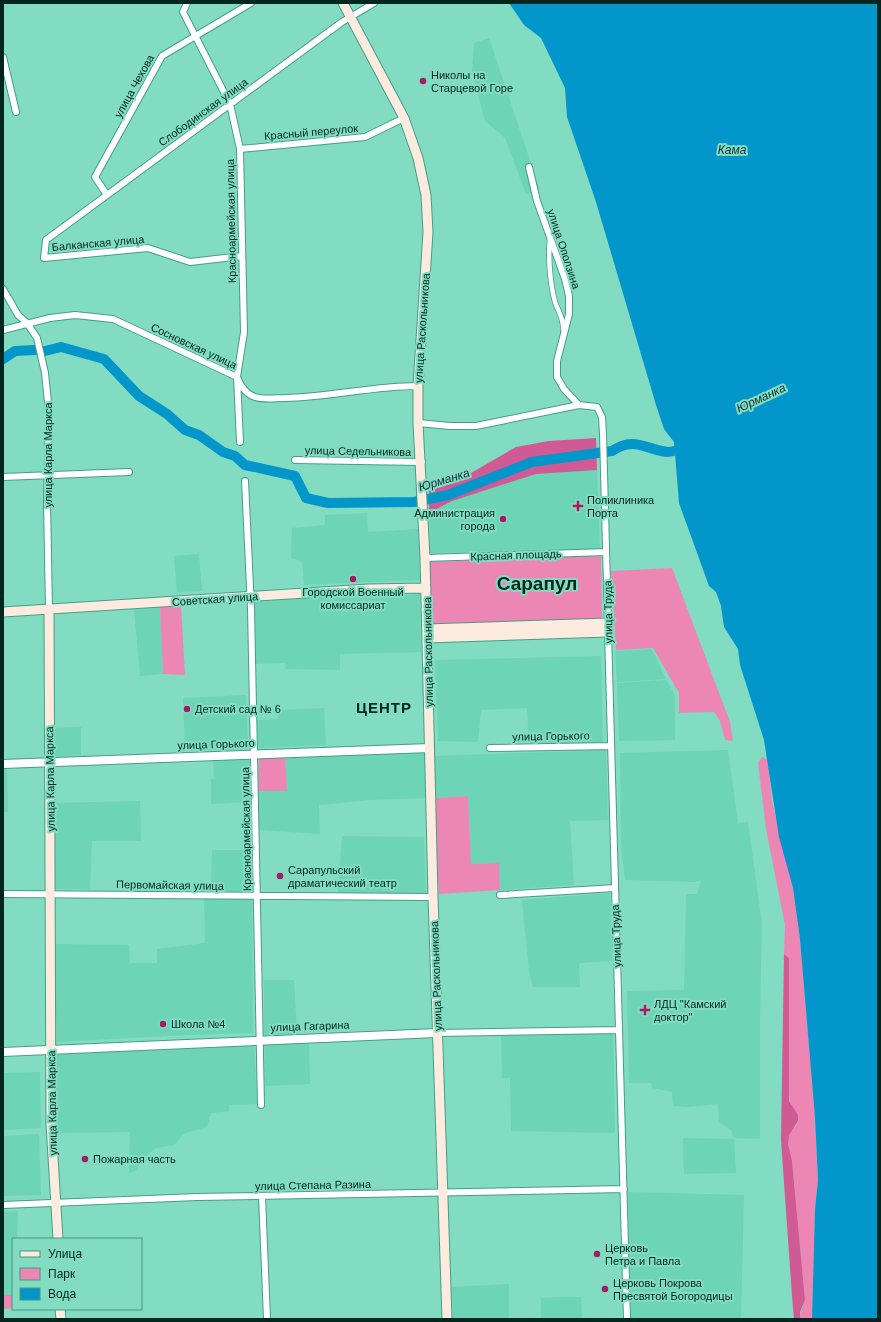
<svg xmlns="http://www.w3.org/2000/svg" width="881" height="1322" font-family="Arial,sans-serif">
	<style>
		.built { fill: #6dd4b6 }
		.green { fill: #ec87b5 }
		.forest { fill: #d15a94 }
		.water { fill: #0396ca }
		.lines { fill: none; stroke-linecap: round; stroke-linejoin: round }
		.river { stroke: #0396ca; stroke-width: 10 }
		.pedestrian-casing { stroke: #439f86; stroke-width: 6 }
		.minor-casing { stroke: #439f86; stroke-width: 8 }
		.tertiary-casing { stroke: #439f86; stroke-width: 10 }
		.secondary-casing { stroke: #439f86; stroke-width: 11 }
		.pedestrian { stroke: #fff; stroke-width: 4.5 }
		.minor { stroke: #fff; stroke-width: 6 }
		.tertiary { stroke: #fff; stroke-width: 8 }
		.secondary { stroke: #fdebe0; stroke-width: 9 }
		.poi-dot { fill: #a31c68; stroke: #82dcc1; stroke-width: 1.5 }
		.labels { text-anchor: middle; stroke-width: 4; stroke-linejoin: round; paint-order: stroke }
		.poi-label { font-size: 11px; fill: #00271e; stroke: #82dcc1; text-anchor: start }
		.street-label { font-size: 11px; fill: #00271e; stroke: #82dcc1 }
		.water-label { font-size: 12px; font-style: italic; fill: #152e3b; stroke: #82dcc1 }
		.district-label { font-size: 15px; font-weight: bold; letter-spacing: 1px; fill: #00271e; stroke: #82dcc1 }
		.town-label { font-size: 19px; font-weight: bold; fill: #00271e; stroke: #82dcc1 }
	</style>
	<rect width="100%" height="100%" fill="#82dcc1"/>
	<path class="built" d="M489,38L540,190L526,194L505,138L485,121L472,72L474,43Z
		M597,470L600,549L430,553L429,513L452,501L536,474Z
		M367,513L368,532L418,529L420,580L304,585L302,561L291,558L292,528L325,525V515Z
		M199,554L202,591L177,592L174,556Z
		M420,594L421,652L340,654V670L286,669L285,663L254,664L253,601Z
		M160,606L163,674L140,676L134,609Z
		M652,649L666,679L617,682L615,651Z
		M601,656L603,744L529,743L527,708L481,710L478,742L438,741L435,660Z
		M666,680L675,695V740L619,741L617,683Z
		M246,695L248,749L185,751L183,698Z
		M324,708L326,745L258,748L257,720L278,719V710Z
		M81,727V755L52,757V728Z
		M606,750L608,820L570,821L574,885L500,890L499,863L471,864L468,796L434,798L433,756Z
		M728,750L738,823L748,822L762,924L760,1017V1139L734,1138L731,1130L719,1122L718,1104L687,1107L673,1106L672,1092L652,1088L651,1083H629L627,991L684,990L686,894H697L701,880L695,882L625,880L621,844L620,753Z
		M425,752L427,798L370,800L319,805L320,834L259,830L258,791H287L285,755Z
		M250,758L252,802L211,804V779H214L213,759Z
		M7,768L8,812H3V769Z
		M140,801L141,841H92L90,889H55L54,803Z
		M342,836L424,837L426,893L338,894Z
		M212,850H253V892L211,891Z
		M610,893L612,961L579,963L580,987H533L529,972L522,900Z
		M204,898L252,899L253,1033L188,1035L57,1042L54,944L129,945L130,963H157V949L205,943Z
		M264,980H294L297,1034L264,1035Z
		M613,1032L615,1133L511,1131L510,1078H502L501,1036Z
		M309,1041L310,1084L265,1086L264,1042Z
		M254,1046L257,1104L229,1105V1111L211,1113L207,1127L185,1133L174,1145L156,1148L144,1157L136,1170L129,1174L130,1132L56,1133V1054Z
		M40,1072L41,1128L3,1130V1073Z
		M39,1134L41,1195L3,1196V1136Z
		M683,1138L734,1139L736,1173L684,1174Z
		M628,1192L744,1195L741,1319H631Z
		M18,1211L17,1239H13V1295H3V1212Z
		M509,1284V1319H453L452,1287Z
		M564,1297H581L582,1319H541V1298Z"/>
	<path class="green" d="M601,556L602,621L431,626L429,562Z
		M672,568L730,722L733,741L725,740L720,721L714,712L679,713V693L653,648L616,650L611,571Z
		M160,606H181L185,675L163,674Z
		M285,755L287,791H258L259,757Z
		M762,757L768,760L772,801L793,888L800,939L815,1118L818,1180L815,1209L812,1319H800L799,1317L805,1300L792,1161C788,1150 784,1133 796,1126L798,1115L791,1106L789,1095V958L784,954L785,925L766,829L758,763Z
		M468,796L471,864L499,863L500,890L439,894L434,798Z
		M3,1295H13V1308L3,1309Z"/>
	<path class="forest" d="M596,438L597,470L536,474L452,501L429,513V491L464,477L516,447L549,441Z
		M784,954L789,958V1101L798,1115V1121L789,1135L788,1144L792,1161L805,1300L800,1312V1319H794L792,1296L781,1140Z"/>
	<path class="water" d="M509,3H878V1319H812L815,1209L818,1180L815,1118L800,939L793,888L779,837L764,740L740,665L738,649L724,627L721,606L716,592L709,586L679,503L674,442L664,429L656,405L596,202L567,117L565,88L541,38L524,25Z"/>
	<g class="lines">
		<path class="river" d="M45,351L61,347L104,359L139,396L167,414L185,430L199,435L223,452L235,456L245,465L295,476L306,498L328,503L414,502L448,495L532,462L612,451C634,436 645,449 667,452C674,452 681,449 688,446
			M3,359L15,351L35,350"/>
		<g class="pedestrian-casing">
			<path id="pedestrian" d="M550,239C548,258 550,283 555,302C558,311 564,319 563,329"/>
		</g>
		<g class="minor-casing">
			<path id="minor" d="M187,3L183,12L230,104L240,149L244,332L237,377L240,442
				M3,57L16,112
				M240,149L365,137L404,118
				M529,167L537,201L565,279L569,296V314L557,361V377L564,389L579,405
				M107,195L95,177L162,56L251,3
				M242,256L190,262L148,248L44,258L46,240L342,22L374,3
				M3,289L18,315L27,323L37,338L45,373L49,412L47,501L49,610
				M3,330L50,318L75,315L113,319L237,377C240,385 246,394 255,397C264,400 275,398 285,398C330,397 373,386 418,386
				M418,423L450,426H476L579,405L597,407L602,417L603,434L608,623
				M295,460L422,462
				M3,477L129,472
				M245,481L251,608L261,1105
				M425,558L606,552
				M608,632L627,1319
				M490,748L611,746
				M3,894L433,897
				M500,895L615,888
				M437,1033L619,1030
				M262,1196L267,1319
				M3,1205L197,1197L624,1189"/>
		</g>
		<g class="tertiary-casing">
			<path id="tertiary" d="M3,764L430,748
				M3,1052L437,1033"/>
		</g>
		<g class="secondary-casing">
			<path id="secondary" d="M343,3L404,118L418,158L426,195L428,232L418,386V423L425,558L433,897L447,1319
				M49,610L51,1124L58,1239
				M3,612L369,589L426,588
				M427,629L608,623V632L427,638
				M60,1309L61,1319"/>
		</g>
		<use href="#pedestrian" class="pedestrian"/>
		<use href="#minor" class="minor"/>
		<use href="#tertiary" class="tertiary"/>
		<use href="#secondary" class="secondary"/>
	</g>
	<g class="poi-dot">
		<circle cx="423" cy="81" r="4"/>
		<path d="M576 500h4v4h4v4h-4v4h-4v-4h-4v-4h4z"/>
		<circle cx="503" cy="519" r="4"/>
		<circle cx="353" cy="579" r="4"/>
		<circle cx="187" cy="709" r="4"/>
		<circle cx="280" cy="876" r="4"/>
		<path d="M643 1004h4v4h4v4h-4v4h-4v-4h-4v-4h4z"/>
		<circle cx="163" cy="1024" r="4"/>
		<circle cx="85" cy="1159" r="4"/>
		<circle cx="597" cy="1254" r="4"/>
		<circle cx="605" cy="1289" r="4"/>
	</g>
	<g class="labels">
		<g class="poi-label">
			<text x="431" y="79">Николы на<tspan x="431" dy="13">Старцевой Горе</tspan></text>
			<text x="587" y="504">Поликлиника<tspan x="587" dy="13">Порта</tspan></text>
			<text x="495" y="517" text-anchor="end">Администрация<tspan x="495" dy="13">города</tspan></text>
			<text x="353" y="596" text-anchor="middle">Городской Военный<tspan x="353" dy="13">комиссариат</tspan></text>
			<text x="195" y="713">Детский сад № 6</text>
			<text x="288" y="874">Сарапульский<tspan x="288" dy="13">драматический театр</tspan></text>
			<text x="654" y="1008">ЛДЦ "Камский<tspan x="654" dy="13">доктор"</tspan></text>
			<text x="171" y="1028">Школа №4</text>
			<text x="93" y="1163">Пожарная часть</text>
			<text x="605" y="1252">Церковь<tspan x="605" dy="13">Петра и Павла</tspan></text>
			<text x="613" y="1287">Церковь Покрова<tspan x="613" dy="13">Пресвятой Богородицы</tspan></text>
		</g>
		<g class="street-label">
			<text transform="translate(134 86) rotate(-61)" y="4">улица Чехова</text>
			<text transform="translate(203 112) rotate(-36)" y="4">Слободинская улица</text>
			<text transform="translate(311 132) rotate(-5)" y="4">Красный переулок</text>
			<text transform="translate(231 221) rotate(-91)" y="4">Красноармейская улица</text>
			<text transform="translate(98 243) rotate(-5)" y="4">Балканская улица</text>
			<text transform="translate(564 249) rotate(72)" y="4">улица Оползина</text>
			<text transform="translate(422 328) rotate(-86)" y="4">улица Раскольникова</text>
			<text transform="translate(194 346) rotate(25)" y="4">Сосновская улица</text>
			<text transform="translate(358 451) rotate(1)" y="4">улица Седельникова</text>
			<text transform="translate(48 455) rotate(-90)" y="4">улица Карла Маркса</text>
			<text transform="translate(516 555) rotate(-2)" y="4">Красная площадь</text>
			<text transform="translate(215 599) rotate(-4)" y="4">Советская улица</text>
			<text transform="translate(608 612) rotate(-91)" y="4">улица Труда</text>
			<text transform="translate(428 652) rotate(-91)" y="4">улица Раскольникова</text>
			<text transform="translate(551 736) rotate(-1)" y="4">улица Горького</text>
			<text transform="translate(216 744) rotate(-2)" y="4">улица Горького</text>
			<text transform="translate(50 779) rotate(-91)" y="4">улица Карла Маркса</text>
			<text transform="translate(246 829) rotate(-91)" y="4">Красноармейская улица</text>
			<text transform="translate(170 885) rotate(1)" y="4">Первомайская улица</text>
			<text transform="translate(616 936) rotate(-92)" y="4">улица Труда</text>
			<text transform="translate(436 976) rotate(-92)" y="4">улица Раскольникова</text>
			<text transform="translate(310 1026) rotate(-2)" y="4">улица Гагарина</text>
			<text transform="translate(52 1103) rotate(-91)" y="4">улица Карла Маркса</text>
			<text transform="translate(313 1185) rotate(-1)" y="4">улица Степана Разина</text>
		</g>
		<g class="water-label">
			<text x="732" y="154">Кама</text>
			<text transform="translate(761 398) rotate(-25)" y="4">Юрманка</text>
			<text transform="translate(444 480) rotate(-17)" y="4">Юрманка</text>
		</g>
		<g class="district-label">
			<text x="384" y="713">ЦЕНТР</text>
		</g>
		<g class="town-label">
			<text x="537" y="590">Сарапул</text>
		</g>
	</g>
	<rect width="881" height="1322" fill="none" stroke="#00271e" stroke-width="8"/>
	<rect x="12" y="1238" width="130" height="72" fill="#82dcc1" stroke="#4e9480"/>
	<rect x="20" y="1251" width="20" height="6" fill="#fdebe0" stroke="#4e9480"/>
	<text x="48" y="1258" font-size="12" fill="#00271e">Улица</text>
	<rect x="20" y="1268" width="20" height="12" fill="#ec87b5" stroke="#4e9480"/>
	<text x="48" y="1278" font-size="12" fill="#00271e">Парк</text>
	<rect x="20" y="1288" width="20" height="12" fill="#0396ca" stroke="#4e9480"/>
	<text x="48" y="1298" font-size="12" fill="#00271e">Вода</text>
</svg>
